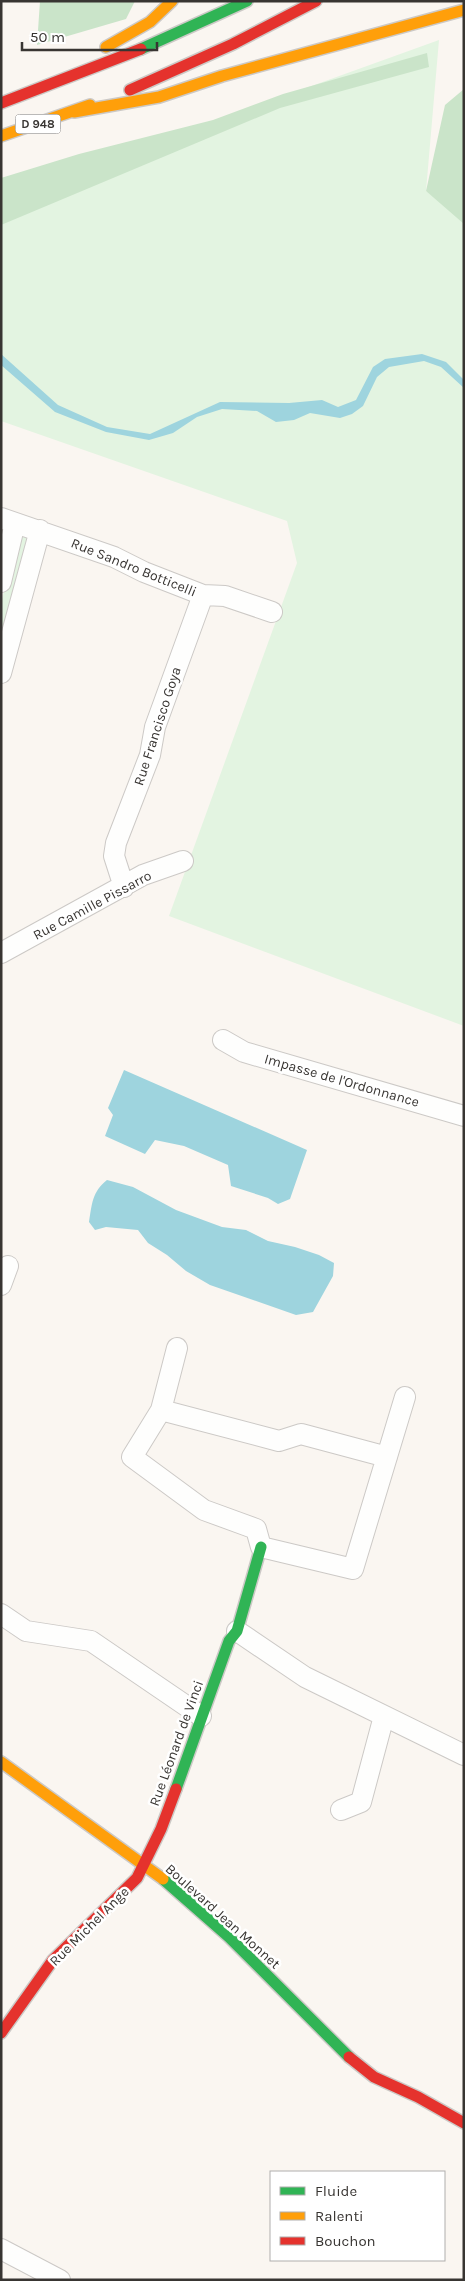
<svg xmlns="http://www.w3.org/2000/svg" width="465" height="2281" font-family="Karla,sans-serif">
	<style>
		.green { fill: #e3f4e1 }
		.forest { fill: #cae4c9 }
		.water { fill: #9ed4de }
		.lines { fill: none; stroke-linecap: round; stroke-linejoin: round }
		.street-casing { stroke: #ccc9c6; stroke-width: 22 }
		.fast-casing { stroke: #ccc9c6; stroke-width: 14 }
		.slow-casing { stroke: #ccc9c6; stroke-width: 14 }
		.jam-casing { stroke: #ccc9c6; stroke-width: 14 }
		.street { stroke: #fefefd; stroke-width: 20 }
		.fast { stroke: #30b455; stroke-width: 11 }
		.slow { stroke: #ff9f0a; stroke-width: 11 }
		.jam { stroke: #e5322d; stroke-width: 11 }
		.labels { text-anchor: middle; stroke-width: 5; stroke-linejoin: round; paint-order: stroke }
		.shield { fill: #fff; stroke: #747270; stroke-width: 1 }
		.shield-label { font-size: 12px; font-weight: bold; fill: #383532 }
		.street-label { font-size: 14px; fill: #383532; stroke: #fff }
	</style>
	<rect width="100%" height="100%" fill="#faf6f1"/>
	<path class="green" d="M439,40L426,191L464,213V1026L169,916L297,563L287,521L1,421V198Z
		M29,535L1,653V603L18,536Z"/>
	<path class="forest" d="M40,1H135L126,19L37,45Z
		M427,53L429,67L280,108L1,225V178L79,154L213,120L283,94Z
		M464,89V224L426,191L445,105Z"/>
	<path class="water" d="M1,354L58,405L107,427L150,434L220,402L289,403L322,400L338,407L356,400L373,367L385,359L422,354L446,362L464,380V388L441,367L424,361L389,367L377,377L363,406L352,414L340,418L310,413L294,420L276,422L257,411L222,409L197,417L173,433L149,440L106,432L55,412L1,365Z
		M124,1070L307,1150L290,1199L278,1204L268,1198L231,1186L228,1165L184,1146L155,1140L145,1154L105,1136L113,1115L108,1108Z
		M107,1180L133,1187L176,1210L222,1227L246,1230L268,1241L295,1247L319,1255L334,1263L333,1276L313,1312L296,1315L210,1285L186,1271L167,1255L148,1243L138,1230L106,1227L95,1230L89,1222C92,1204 92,1192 107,1180Z"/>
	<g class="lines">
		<g class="street-casing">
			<path id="street" d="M1,518L114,557L144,572L203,595L225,596L272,612
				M1,582L15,523
				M1,673L40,530
				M124,887L114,856L116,843L150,755L155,727L203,595
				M1,953L143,875L183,861
				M223,1040L244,1052L464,1116
				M1,1285L8,1266
				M177,1348L161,1410L279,1441L301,1434L387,1457
				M161,1410L132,1457L204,1510L256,1529L261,1547L353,1569L405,1397
				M1,1614L26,1631L91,1641L201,1716
				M237,1631L305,1677L464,1755
				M341,1810L361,1802L384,1716
				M1,2249L60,2280"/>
		</g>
		<g class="fast-casing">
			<path id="fast" d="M141,49L247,1
				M176,1789L229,1641L237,1631L261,1547
				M163,1879L229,1937L349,2057"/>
		</g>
		<g class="slow-casing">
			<path id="slow" d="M106,47L150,22L172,1
				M74,112L159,97L222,76L464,10
				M1,136L90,105
				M1,1762L163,1879"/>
		</g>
		<g class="jam-casing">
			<path id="jam" d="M130,90L233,44L316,1
				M1,103L141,49
				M1,2033L53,1960L137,1878L161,1829L176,1789
				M349,2057L374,2077L418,2097L464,2123"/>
		</g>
		<use href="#street" class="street"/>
		<use href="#fast" class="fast"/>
		<use href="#slow" class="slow"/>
		<use href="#jam" class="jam"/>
	</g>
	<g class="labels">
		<rect class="shield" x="15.5" y="114.5" width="45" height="19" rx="4"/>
		<g class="shield-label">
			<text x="38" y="128">D 948</text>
		</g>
		<g class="street-label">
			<text transform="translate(134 567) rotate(22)" y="5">Rue Sandro Botticelli</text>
			<text transform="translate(157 726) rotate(-72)" y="5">Rue Francisco Goya</text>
			<text transform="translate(92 905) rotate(-28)" y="5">Rue Camille Pissarro</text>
			<text transform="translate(342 1080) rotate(16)" y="5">Impasse de l'Ordonnance</text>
			<text transform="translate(176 1743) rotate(-70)" y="5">Rue Léonard de Vinci</text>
			<text transform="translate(223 1916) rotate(42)" y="5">Boulevard Jean Monnet</text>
			<text transform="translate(89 1926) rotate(-45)" y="5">Rue Michel Ange</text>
		</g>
	</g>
	<rect width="465" height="2281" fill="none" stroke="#383532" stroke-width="5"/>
	<rect x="270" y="2171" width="175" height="90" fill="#ffffff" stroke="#afaead"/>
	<rect x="280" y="2187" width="25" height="8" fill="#30b455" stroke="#afaead"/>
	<text x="315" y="2196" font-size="15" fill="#383532">Fluide</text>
	<rect x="280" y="2212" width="25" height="8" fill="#ff9f0a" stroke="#afaead"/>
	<text x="315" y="2221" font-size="15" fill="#383532">Ralenti</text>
	<rect x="280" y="2237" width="25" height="8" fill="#e5322d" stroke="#afaead"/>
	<text x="315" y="2246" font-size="15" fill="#383532">Bouchon</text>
	<path d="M22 42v8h135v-8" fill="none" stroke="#383532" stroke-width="2.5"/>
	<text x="30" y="42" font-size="15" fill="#383532" stroke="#ffffff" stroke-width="4" paint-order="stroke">50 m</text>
</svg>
